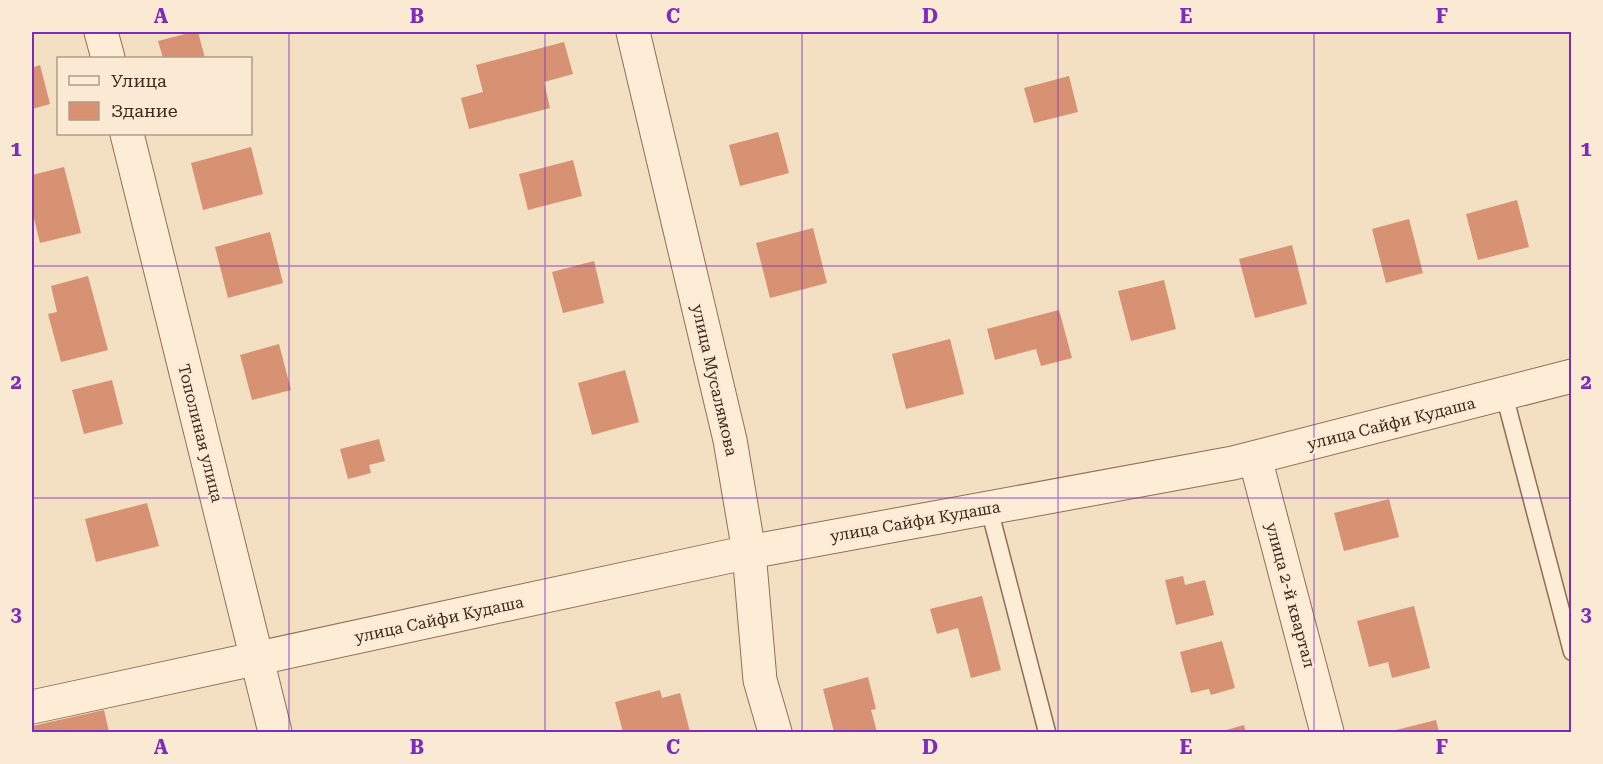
<svg xmlns="http://www.w3.org/2000/svg" width="1603" height="764" font-family="'Roboto Serif',serif">
	<style>
		.building { fill: #d69273 }
		.lines { fill: none; stroke-linecap: round; stroke-linejoin: round }
		.lane-casing { stroke: #906f56; stroke-width: 19 }
		.street-casing { stroke: #906f56; stroke-width: 35 }
		.lane { stroke: #fdedd7; stroke-width: 16 }
		.street { stroke: #fdedd7; stroke-width: 33 }
		.grid { fill: none; stroke: #7b2cbf; stroke-width: 1.5; stroke-opacity: 0.55 }
		.labels { text-anchor: middle; stroke-width: 4.5; stroke-linejoin: round; paint-order: stroke }
		.street-label { font-size: 16px; fill: #3e291c; stroke: #faead3 }
		.neatline { fill: none; stroke: #7b2cbf; stroke-width: 2 }
		.grid-label { font-size: 20px; text-anchor: middle; font-weight: bold; fill: #7b2cbf }
	</style>
	<rect width="100%" height="100%" fill="#f3dfc2"/>
	<path class="building" d="M193,32H198L205,58H163L158,41Z
		M564,42L573,74L544,82L550,108L469,129L461,98L483,92L476,65Z
		M40,65L50,104L32,109V68Z
		M1069,76L1078,112L1034,123L1024,88Z
		M778,132L789,173L740,186L729,145Z
		M251,147L263,194L203,210L191,163Z
		M573,160L582,196L528,210L519,174Z
		M64,167L81,233L40,243L32,210V175Z
		M1517,200L1529,247L1478,260L1466,214Z
		M1409,219L1423,273L1386,283L1372,229Z
		M813,228L827,283L770,298L756,243Z
		M270,232L283,283L228,298L215,247Z
		M1292,245L1307,304L1255,318L1239,259Z
		M594,261L604,303L563,313L552,272Z
		M88,276L108,350L61,362L48,314L57,312L51,286Z
		M1164,280L1176,329L1131,341L1118,291Z
		M1059,310L1072,358L1041,366L1036,349L995,360L987,329Z
		M950,339L964,394L906,409L892,354Z
		M279,344L291,390L252,400L240,355Z
		M625,370L639,422L592,435L578,383Z
		M112,380L123,424L84,434L72,390Z
		M379,439L385,461L369,465L371,473L348,479L340,449Z
		M1389,499L1399,537L1344,551L1334,513Z
		M147,503L159,546L96,562L85,519Z
		M1183,576L1185,585L1205,580L1214,615L1176,625L1165,580Z
		M982,596L1001,670L971,678L958,628L937,634L930,609Z
		M1414,606L1430,668L1392,678L1388,662L1369,667L1357,621Z
		M1222,641L1235,688L1211,695L1209,689L1191,693L1180,652Z
		M868,677L876,709L871,710L877,732H834L823,689Z
		M660,690L662,698L680,693L690,732H623L615,702Z
		M104,710L109,732H32V726Z
		M1436,720L1439,732H1388Z
		M1244,725L1246,732H1219Z"/>
	<g class="lines">
		<g class="lane-casing">
			<path id="lane" d="M1504,394L1572,652
				M989,508L1047,732"/>
		</g>
		<g class="street-casing">
			<path id="street" d="M101,32L108,58
				M633,32L730,440L749,552L760,680L775,732
				M127,134L275,732
				M1255,458L1327,732
				M32,707L749,552L1233,463L1572,376"/>
		</g>
		<use href="#lane" class="lane"/>
		<use href="#street" class="street"/>
	</g>
	<path class="grid" d="M289,32V732M545,32V732M802,32V732M1058,32V732M1314,32V732M32,266H1572M32,498H1572"/>
	<g class="labels">
		<g class="street-label">
			<text transform="translate(715 380) rotate(77)" y="6">улица Мусалямова</text>
			<text transform="translate(1391 423) rotate(-14)" y="6">улица Сайфи Кудаша</text>
			<text transform="translate(201 433) rotate(76)" y="6">Тополиная улица</text>
			<text transform="translate(915 521) rotate(-10)" y="6">улица Сайфи Кудаша</text>
			<text transform="translate(1291 595) rotate(75)" y="6">улица 2-й квартал</text>
			<text transform="translate(439 619) rotate(-12)" y="6">улица Сайфи Кудаша</text>
		</g>
	</g>
	<rect width="1603" height="764" fill="none" stroke="#faead3" stroke-width="66"/>
	<rect x="57" y="57" width="195" height="78" fill="#faead3" stroke="#af9d8a" stroke-width="1.5"/>
	<rect x="69" y="76" width="30" height="9" fill="#fdedd7" stroke="#af9d8a" stroke-width="1.5"/>
	<text x="111" y="87" font-size="18" fill="#3e291c">Улица</text>
	<rect x="69" y="102" width="30" height="18" fill="#d69273" stroke="#af9d8a" stroke-width="1.5"/>
	<text x="111" y="117" font-size="18" fill="#3e291c">Здание</text>
	<rect x="33" y="33" width="1537" height="698" class="neatline"/>
	<g class="grid-label">
		<text x="161" y="23">A</text>
		<text x="417" y="23">B</text>
		<text x="673" y="23">C</text>
		<text x="930" y="23">D</text>
		<text x="1186" y="23">E</text>
		<text x="1442" y="23">F</text>
		<text x="16" y="156">1</text>
		<text x="1586" y="156">1</text>
		<text x="16" y="389">2</text>
		<text x="1586" y="389">2</text>
		<text x="16" y="621">3</text>
		<text x="1586" y="621">3</text>
		<text x="161" y="754">A</text>
		<text x="417" y="754">B</text>
		<text x="673" y="754">C</text>
		<text x="930" y="754">D</text>
		<text x="1186" y="754">E</text>
		<text x="1442" y="754">F</text>
	</g>
</svg>
